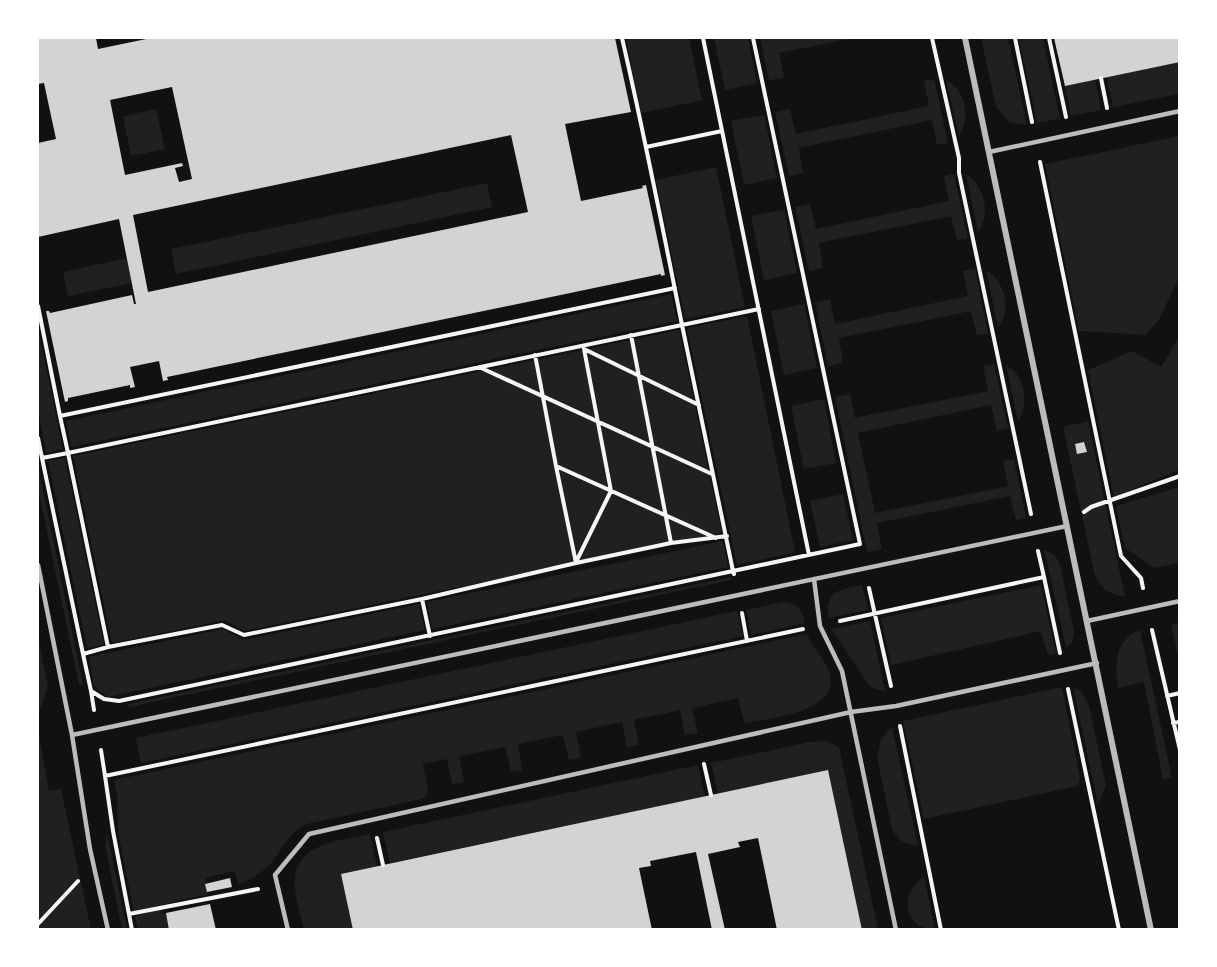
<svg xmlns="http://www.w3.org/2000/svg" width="1217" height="967" font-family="'Source Sans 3',sans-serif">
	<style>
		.green { fill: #202020 }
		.building { fill: #d3d3d3; fill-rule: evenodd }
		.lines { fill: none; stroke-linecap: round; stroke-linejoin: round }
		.path { stroke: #f5f5f5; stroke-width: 4 }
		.service { stroke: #bcbcbc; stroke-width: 4.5 }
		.minor { stroke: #bcbcbc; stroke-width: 6 }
	</style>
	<rect width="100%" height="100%" fill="#111"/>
	<path class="green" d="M626,38H689L702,100L641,113Z
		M714,38H748L757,83L725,90Z
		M760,38H854L779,53L784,77L769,81Z
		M981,38H1008L1027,125L1009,122L996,107Z
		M1019,38H1043L1060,119L1037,123Z
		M1179,62V94L1113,107L1107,77Z
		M934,79L948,143L937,145L932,120L799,148L803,173L789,176L775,112L790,109L796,134L929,106L924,81Z
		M1095,79L1101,110L1071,116L1065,86Z
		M946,80C967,90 970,118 959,137Z
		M156,109L165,149L131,156L123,116Z
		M764,115L777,178L744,185L731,121Z
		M1179,136V277L1159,320L1145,335L1079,331L1045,164Z
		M716,167L745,307L685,319L656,180Z
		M954,174L968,238L957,240L951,216L819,243L823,268L809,271L795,207L810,204L816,229L949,201L944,176Z
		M966,174C985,186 991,214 978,232Z
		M487,183L492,207L176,274L171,249Z
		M784,210L797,273L764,280L751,216Z
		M127,258L132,283L68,296L63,272Z
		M975,269L988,333L977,336L971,311L839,338L843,363L828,366L815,302L830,299L835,324L968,296L963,271Z
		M986,270C1005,281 1012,310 998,328Z
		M671,294L677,321L72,447L66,421Z
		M804,304L817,368L784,375L771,311Z
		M747,316L795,552L737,565L687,328Z
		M38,328L63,449L46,453L38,410Z
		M679,330L722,533L244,631L225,620L112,643L73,456Z
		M1179,337V470L1114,497L1088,370L1132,351L1161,367Z
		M994,364L1008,428L997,431L991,405L858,433L875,513L1008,486L1003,461L1014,459L1026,518L1016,520L1010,496L877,523L882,549L867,552L835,397L850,394L855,418L988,391L983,366Z
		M1006,365C1026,375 1029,404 1018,422Z
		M824,399L836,463L804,469L791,406Z
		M1088,421L1125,597C1111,595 1101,589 1095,576L1063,427Z
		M65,458L104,645L87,648L48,461Z
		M38,466L83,685H79L38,488Z
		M1179,487V563L1154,568L1125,548L1116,506Z
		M843,494L853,540L820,547L810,501Z
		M723,541L728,567L432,629L427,602Z
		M1044,549L1056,557L1060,564L1074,632L1072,643L1066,647Z
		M731,577V580L129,707L128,704Z
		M862,585L868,610L828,618C826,590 839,590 862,585Z
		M1041,585L1056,653L1048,655L1041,631L891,665L881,618Z
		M783,602C797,603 802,609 805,623L751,635L746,610Z
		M419,604L425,630L108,697L94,687L89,657L223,629L243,640Z
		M737,611L743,636L141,763L136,738Z
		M870,621L885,691V692L871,687L866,681L831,629Z
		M1179,623H1180L1179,660L1171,625Z
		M1140,630L1172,778L1163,780L1144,682L1118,688C1115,665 1114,640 1140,630Z
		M807,634C812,648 826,659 830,674C839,713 769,718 744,723L738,698L692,708L698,733L685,735L680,710L634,720L639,745L627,748L622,722L576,732L581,757L569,760L563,735L518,744L522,770L511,772L505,747L459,756L464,782L452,784L447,759L423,764L428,789L427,796L422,799L307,824C288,832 284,848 271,863C262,873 251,880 238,884L235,871L205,878L208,894L160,905L134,913L118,832L117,795L114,780Z
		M38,637L48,686L38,715Z
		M1062,687L1080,777L1078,786L924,819L903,721Z
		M1073,687L1081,691L1089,705L1106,786L1098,804Z
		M892,727L918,845C905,845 898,840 892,829L877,758L881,739Z
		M38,730L49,791L61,789L91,929H38Z
		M826,741L839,747L878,929H862L828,771L718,794L711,763L810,742Z
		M698,765L705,797L390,863L383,832Z
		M107,833L127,929H122L105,845Z
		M370,834L377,866L341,874L353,929H304C301,916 296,902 295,888C291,843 338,841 370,834Z
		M924,877L935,929C903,930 899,892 924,877Z
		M161,908L162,914L166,913L169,929H138L135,916Z"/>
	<path class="building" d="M38,38H96L98,49L151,38H615L631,112L565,124L581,201L643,188L642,186L646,185L665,275L661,276V274L167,377L168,380L163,381L159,361L130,367L135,387L130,388V385L68,398V401L65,402L46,311H49L50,313L132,295L134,304H136L119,219L38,237V143L56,139L44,83L38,84ZM172,87L192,179L179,182L175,168L183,166L182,163L125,175L110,100ZM511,135L528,212L148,292L133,215Z
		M1054,38H1180V62L1065,86Z
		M1084,442L1087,452L1077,454L1075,444Z
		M828,770L862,930H777L758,838L738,842L740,847L708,854L725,930H712L696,852L650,861L651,866L639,868L652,930H353L341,874Z
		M230,878L232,887L207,892L205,884Z
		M210,904L216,930H169L166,913Z"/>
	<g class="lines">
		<path class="path" d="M622,38C644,133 663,229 682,325L68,453L60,416L675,288
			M703,38L809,555
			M753,38L860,544L733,571L682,325L759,309
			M932,38L959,158V173L1031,514
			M1015,38L1032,122
			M1049,38L1066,117
			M1101,78L1107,108
			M646,147L722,131
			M1040,162L1121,556L1141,578L1143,588
			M38,306L60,416
			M631,335L671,543
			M584,349L699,405
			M535,355L556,466
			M479,367L712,474
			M38,438L42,458
			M1084,512L1091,507L1180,476
			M576,562L611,491L584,349
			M576,563L556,466L716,538
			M1044,577L1060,653
			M869,588L891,686
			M422,599L430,636
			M742,613L747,641
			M840,621L1044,577L1038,551
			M1152,630L1180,750
			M108,647L83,654L91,691L104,699L119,701L733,571L734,574
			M83,654L42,458L68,453L108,647L222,625L244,635L422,599L576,563L671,543L727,536
			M1068,689L1119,930
			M91,691L94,710
			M1167,696L1180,693
			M1173,723L1180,722
			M900,726L941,930
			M101,750L105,776
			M704,764L711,795
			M377,838L383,865
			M129,914L258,889
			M38,924L78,881
			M132,930L113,831L105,776L803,629"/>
		<path class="service" d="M989,152L1180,111
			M38,565L72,735L90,849L108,930
			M814,579L820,626L842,671L896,930
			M1087,621L1180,601
			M72,735L1067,526
			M288,930L275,875L309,834L851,712L896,706L1097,663"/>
		<path class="minor" d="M965,38L1151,930"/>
	</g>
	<rect width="1217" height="967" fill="none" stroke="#ffffff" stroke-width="78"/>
</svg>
